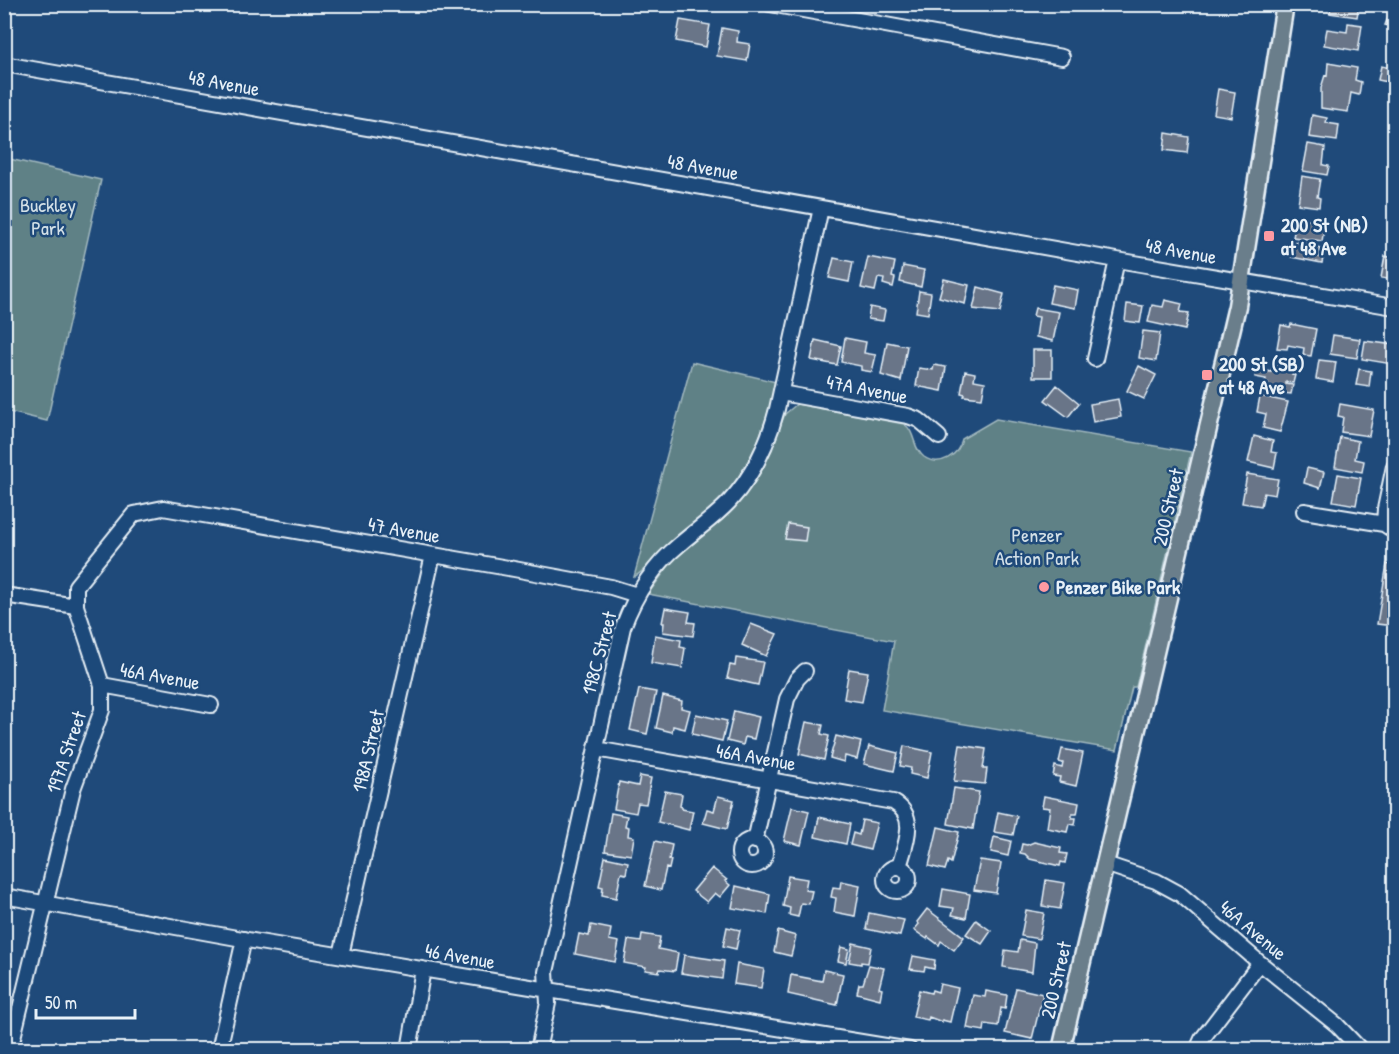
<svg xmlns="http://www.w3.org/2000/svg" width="1399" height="1054" font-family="'Patrick Hand',sans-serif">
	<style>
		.green { fill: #5e8186; stroke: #a3b9bf; stroke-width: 1.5 }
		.building { fill: #697488; stroke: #e8f1f8; stroke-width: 1.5 }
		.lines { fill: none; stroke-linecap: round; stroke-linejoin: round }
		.minor-casing { stroke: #e8f1f8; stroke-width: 18 }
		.major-casing { stroke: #e8f1f8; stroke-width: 21 }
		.minor { stroke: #1f4a7a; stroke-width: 14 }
		.major { stroke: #6b7e8b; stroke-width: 16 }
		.poi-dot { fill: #ff9aa2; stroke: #1f4a7a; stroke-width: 2 }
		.labels { text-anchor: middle; stroke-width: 5; stroke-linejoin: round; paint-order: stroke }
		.street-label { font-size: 20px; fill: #e8f1f8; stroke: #1f4a7a }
		.park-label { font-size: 20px; fill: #d3e0e7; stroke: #1f4a7a }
		.poi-label { font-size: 20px; font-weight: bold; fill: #e8f1f8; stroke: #1f4a7a; text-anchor: start }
	</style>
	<rect width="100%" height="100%" fill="#1f4a7a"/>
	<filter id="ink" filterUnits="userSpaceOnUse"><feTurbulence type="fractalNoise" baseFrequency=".0167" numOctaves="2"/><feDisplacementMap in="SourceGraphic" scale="12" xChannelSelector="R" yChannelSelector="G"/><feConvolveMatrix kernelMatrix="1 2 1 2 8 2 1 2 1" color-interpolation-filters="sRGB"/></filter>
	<g filter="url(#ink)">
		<path class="green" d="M5,158L101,180L47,421L5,411Z
			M692,362L776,382C765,429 751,469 716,504C704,516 690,525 677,536C662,548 650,568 634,577Z
			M797,404L904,424C916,432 912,448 924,457C940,468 959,455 962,439L996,419L1191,452L1136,687H1132L1117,750L882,710L894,641L648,594L673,560L723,519L743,497L765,464L785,414Z"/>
		<path class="building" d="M1331,4H1359L1357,17L1330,13Z
			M1394,12V28L1385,25L1390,13L1393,14Z
			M680,20L710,25L706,47L676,41Z
			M1348,23L1362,25L1358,51L1324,45L1327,29L1347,32Z
			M722,28L738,31L737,42L750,44L747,61L717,56Z
			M1328,63L1357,68L1355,80L1361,82L1359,95L1351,93L1348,112L1321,108V88L1325,75L1327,76Z
			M1381,66L1391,68L1388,82L1378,80Z
			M1218,89L1235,92L1231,117L1214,114Z
			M1312,115L1327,118L1326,123L1339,125L1337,141L1309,137Z
			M1166,133L1189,137L1187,153L1164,150Z
			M1308,144L1325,147L1323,165L1329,166L1327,175L1303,171Z
			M1302,176L1320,179L1317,197L1320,198L1319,207L1298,204Z
			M1297,218L1325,223L1322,241L1293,237Z
			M1300,242L1321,248L1319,257L1323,258L1322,263L1291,257L1294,243Z
			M1385,256L1394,258V280L1381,278Z
			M868,257L895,262L892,277L895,278L893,287L883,284L884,279L878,278L875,291L861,288Z
			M834,258L853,262L849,282L829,278Z
			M903,266L924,270L921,287L900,282Z
			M944,279L969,285L965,304L939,297Z
			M1053,285L1078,290L1075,308L1049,303Z
			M978,287L1004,294L1000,312L973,309Z
			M919,291L931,293L928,314L916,312Z
			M1165,300L1182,304L1180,312L1189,313L1185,330L1148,322L1152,305L1163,307Z
			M1127,304L1143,306L1140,323L1125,321Z
			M870,307L885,310L883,321L868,319Z
			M1035,308L1059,312L1053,341L1036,337L1039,317L1033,316Z
			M1291,324L1316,329L1311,356L1303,355L1304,348L1288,345L1287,349L1277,348L1281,325L1290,327Z
			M1143,331L1160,333L1156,361L1139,358Z
			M1333,335L1360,339L1357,358L1330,354Z
			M845,338L866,342L864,353L876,355L872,372L861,370V366L841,362Z
			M815,340L841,346L837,365L811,360Z
			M1365,341L1394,345L1392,364L1362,359Z
			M887,342L907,346L901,381L881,375Z
			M1033,350H1052V377H1033Z
			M1319,360L1336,362L1333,382L1316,379Z
			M1273,363L1290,367L1289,369L1293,370L1292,375H1295L1293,383L1286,382V384L1293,385L1291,394L1267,391L1268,384L1265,383L1266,379L1255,377L1256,369L1271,372Z
			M934,365L946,367L942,391L916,386L919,368L933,370Z
			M1139,366L1156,375L1144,399L1127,391Z
			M1359,369L1371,371L1369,387L1356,385Z
			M965,371L975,373L974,380L985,382L982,398L964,396L965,394L961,393Z
			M1057,385L1079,403L1068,417L1045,400Z
			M1260,396L1288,402L1280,432L1263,428L1266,414L1257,412Z
			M1118,399L1121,417L1093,422L1090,404Z
			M1340,404L1374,410L1369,436L1341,432L1343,417L1338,416Z
			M1254,436L1273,441L1271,452L1277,453L1274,468L1248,462Z
			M1340,437L1358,441L1355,459L1364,461L1362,472L1335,467Z
			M1307,468L1324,472L1320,488L1304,483Z
			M1247,474L1278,479L1275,495L1264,493L1261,506L1242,503Z
			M1338,474L1361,478L1356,505L1333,501Z
			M788,524L807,527L805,541L785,539Z
			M1387,564L1394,566V664L1388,663L1394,626L1377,624Z
			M665,608L690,612L688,622L695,623L693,636L663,632L664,623H662Z
			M751,624L777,634L766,656L742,645Z
			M655,635L681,640L680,647L685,648L682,668L651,663Z
			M736,658L763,662L758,685L727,678L730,665L735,666Z
			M849,669L868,672L862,702L844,699Z
			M639,689L656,692L647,734L630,730Z
			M663,696L682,701L681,708L690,710L685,729L673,726L672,732L656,728Z
			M734,711L759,717L754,739L745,737L743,745L727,741Z
			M696,714L727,721L722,741L692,734Z
			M806,722L823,725L821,734L829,736L824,760L799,754Z
			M836,736L861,742L857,759L845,756L844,762L830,758Z
			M960,745L986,749L983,769H987L985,784L954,781Z
			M869,746L898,753L894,771L864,764Z
			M904,746L932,752L927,778L910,774L911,768L900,766Z
			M1062,749L1083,753L1076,786L1059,782L1060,777L1053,776L1055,766L1062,768L1063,763L1059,762Z
			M640,776L651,778L646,804L638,803L636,813L614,809L619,782L638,786Z
			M954,788L979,792L973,829L948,824Z
			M665,791L682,794L680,806L682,807V809L693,811L689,830L658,822Z
			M718,796L734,800L727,829L703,823L707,809L714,811Z
			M1044,796L1079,803L1077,814H1072V818H1076L1075,825L1069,824L1067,832L1047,828L1050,808L1042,807Z
			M792,807L809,811L801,845L784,841Z
			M998,812L1017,816L1013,835L994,832Z
			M611,813L627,816L625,826L629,827L628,836L634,837L631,855L605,851Z
			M819,817L850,824L846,844L815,837Z
			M862,820L877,823L870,850L850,845L853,833L859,835Z
			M938,827L959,832L951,863L948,861L945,870L929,866Z
			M994,837L1011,841L1008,856L991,852Z
			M655,841L672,845L669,860H671L669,869L666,868L661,890L645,886Z
			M1034,842L1061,848L1060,853L1067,854L1065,863L1061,862L1060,866L1030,859L1025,854L1020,853L1022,844L1027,845Z
			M605,857L628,862L626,874L621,873L616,898L602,895L603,887L599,886Z
			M980,860L1001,863L996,893L974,890Z
			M712,868L727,880L725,881L730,885L720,897L715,893L707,902L693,891Z
			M788,876L807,879L805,890L812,891L809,904L801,903L798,917L789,915L790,908L783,906Z
			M1046,880L1065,883L1060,909L1042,906Z
			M841,881L860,885L855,916L834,912L836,898L831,897L833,887L840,888Z
			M736,886L770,894L767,914L732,908Z
			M943,889L970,894L966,918L952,915L954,908L940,906Z
			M927,909L964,937L954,950L941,941L939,945L928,937L927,939L914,930L919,924L917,922Z
			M1026,910L1044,913L1039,939L1021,936Z
			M869,913L904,920L900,936L866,929Z
			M976,920L991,931L982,944L966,934Z
			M591,925L611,929L609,940L619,942L615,962L575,954L579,934L589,936Z
			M727,927L740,930L736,949L723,946Z
			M778,931L796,936L791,956L774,952Z
			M642,934L660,937L658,949L678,953L675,971L660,969L659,972L645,970L646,967L624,963L628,940L641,942Z
			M1020,940L1035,943L1032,972L1003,967L1005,950L1018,952Z
			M853,943L871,947L868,963L861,962V964L849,962Z
			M841,947L849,949L846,963L838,961Z
			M684,955L724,961L722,979L681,973Z
			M913,956L935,960L934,969L925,967L924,971L910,969Z
			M737,964L764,969L761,988L734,984Z
			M869,965L884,968L879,988L882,989L880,999L857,993L859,984H863Z
			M824,970L843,974L837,1005L788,994L791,975L822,981Z
			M940,984L958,988L950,1022L942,1020V1022L929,1017L928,1020L913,1017L919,990L931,993L932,990L938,992Z
			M1016,988L1043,994L1032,1039L1005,1033Z
			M986,991L1007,995L1005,1009L1001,1008L998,1026L985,1024L984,1031L967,1028L973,995L985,997Z"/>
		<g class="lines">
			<g class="minor-casing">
				<path id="minor" d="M770,4L1062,57
					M4,64L1117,260L1394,307
					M1095,359L1117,260
					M781,393L908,416L919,420L939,437
					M1304,511L1384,524L1394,531
					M1384,524L1385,509L1394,466
					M4,595L76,606
					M102,685L211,705
					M596,749L893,802C919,816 905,845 899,867
					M739 853a13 13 0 1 1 26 0a13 13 0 1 1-26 0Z
					M755,841L787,699L797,679L805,671
					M1105,864L1156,881L1180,894L1260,963L1337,1025L1361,1050
					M885 879a12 12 0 1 1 24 0a12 12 0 1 1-24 0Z
					M4,896L259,942L910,1050
					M341,955L433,555
					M10,1050L73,789L102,710V685L76,606V586L134,514L163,508L514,569L611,587L637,595
					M219,1050L244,939
					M409,1050L423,969
					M538,1050L548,1003L546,972L623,627C635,595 653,566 680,544C696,530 714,518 729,502C753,476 768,444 777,409L821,208
					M1197,1050L1202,1039L1260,963"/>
			</g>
			<g class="major-casing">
				<path id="major" d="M1061,1050L1237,306L1285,4"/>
			</g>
			<use href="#minor" class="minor"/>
			<use href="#major" class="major"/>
		</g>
	</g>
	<g class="poi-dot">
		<rect x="1263" y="230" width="12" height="12" rx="3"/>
		<rect x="1201" y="369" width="12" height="12" rx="3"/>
		<circle cx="1044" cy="587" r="6"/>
	</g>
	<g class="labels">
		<g class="street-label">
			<text transform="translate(224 83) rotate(10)" y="7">48 Avenue</text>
			<text transform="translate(703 167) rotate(10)" y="7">48 Avenue</text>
			<text transform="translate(1181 251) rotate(10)" y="7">48 Avenue</text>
			<text transform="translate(867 389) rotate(11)" y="7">47A Avenue</text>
			<text transform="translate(1168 507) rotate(-77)" y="7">200 Street</text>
			<text transform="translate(404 530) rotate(10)" y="7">47 Avenue</text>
			<text transform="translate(599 653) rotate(-75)" y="7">198C Street</text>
			<text transform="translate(160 676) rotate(10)" y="7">46A Avenue</text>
			<text transform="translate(368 751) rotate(-77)" y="7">198A Street</text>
			<text transform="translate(66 752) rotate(-71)" y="7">197A Street</text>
			<text transform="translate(756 757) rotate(10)" y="7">46A Avenue</text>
			<text transform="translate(1253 930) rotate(40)" y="7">46A Avenue</text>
			<text transform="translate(460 956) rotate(10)" y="7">46 Avenue</text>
			<text transform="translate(1056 980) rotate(-77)" y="7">200 Street</text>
		</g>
		<g class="park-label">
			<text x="48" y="212">Buckley<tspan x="48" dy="23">Park</tspan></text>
			<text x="1037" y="542">Penzer<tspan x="1037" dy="23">Action Park</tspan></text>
		</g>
		<g class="poi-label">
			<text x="1281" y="232">200 St (NB)<tspan x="1281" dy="23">at 48 Ave</tspan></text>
			<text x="1219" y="371">200 St (SB)<tspan x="1219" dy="23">at 48 Ave</tspan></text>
			<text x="1056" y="594">Penzer Bike Park</text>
		</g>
	</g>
	<rect width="1399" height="1054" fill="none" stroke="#1f4a7a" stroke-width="24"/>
	<rect x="12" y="12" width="1375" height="1030" fill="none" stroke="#e8f1f8" stroke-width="2" filter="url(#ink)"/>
	<path d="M36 1009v9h99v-9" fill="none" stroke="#e8f1f8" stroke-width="3"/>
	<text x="45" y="1009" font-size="18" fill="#e8f1f8" stroke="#1f4a7a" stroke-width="4.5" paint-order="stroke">50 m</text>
</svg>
